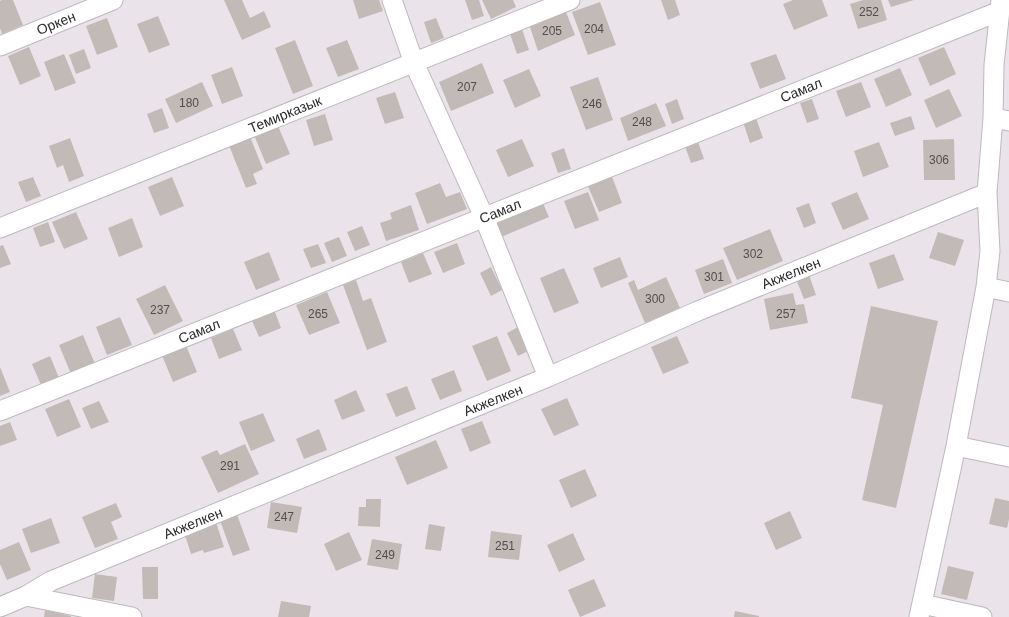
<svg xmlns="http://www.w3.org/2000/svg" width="1009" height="617" font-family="Helvetica,sans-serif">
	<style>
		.building { fill: #c2bab6 }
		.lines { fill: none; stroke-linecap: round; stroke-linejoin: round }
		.minor-casing { stroke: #beb8be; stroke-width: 21 }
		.minor { stroke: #fff; stroke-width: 19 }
		.labels { text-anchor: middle; stroke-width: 4; stroke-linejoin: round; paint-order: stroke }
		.number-label { font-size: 12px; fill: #524e4e }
		.street-label { font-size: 14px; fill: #2c2a2c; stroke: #fff }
	</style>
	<rect width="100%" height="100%" fill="#eae4ea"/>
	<path class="building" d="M2,0H13L23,25L2,34L0,28V1Z
		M224,0H242L250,18L264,11L271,27L242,40Z
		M353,0H379L383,11L359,19Z
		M465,0H479L484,16L472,20Z
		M482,0H513L516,7L491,19Z
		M661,0H675L680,15L668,20Z
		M793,0H822L828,16L794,30L783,4Z
		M863,0H881L887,20L858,29L850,4Z
		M888,0H914L891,7Z
		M600,2L616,45L588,55L572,12Z
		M566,12L575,35L538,51L530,27Z
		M158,16L170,45L149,53L137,24Z
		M107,18L118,47L97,55L86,26Z
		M436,18L444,38L431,43L424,22Z
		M522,29L529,50L517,54L510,34Z
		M295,40L313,86L293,94L275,48Z
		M347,40L359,69L338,77L326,48Z
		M29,47L41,76L20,85L8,56Z
		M944,47L956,74L930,86L918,58Z
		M84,49L91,68L76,74L69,55Z
		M64,54L76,83L55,91L44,62Z
		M776,54L786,79L760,89L750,63Z
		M482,63L494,93L451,111L439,82Z
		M232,67L243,96L222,104L211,75Z
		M900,68L912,95L886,107L874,79Z
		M529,69L541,96L515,108L503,80Z
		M598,77L613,120L586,130L570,87Z
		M202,82L213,106L176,123L165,99Z
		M861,82L871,107L846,117L836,91Z
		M949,89L962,116L936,128L924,100Z
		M395,92L404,118L385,124L376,98Z
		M677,99L684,119L672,124L665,104Z
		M812,99L819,119L807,123L800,103Z
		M656,103L666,126L628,141L620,118Z
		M162,108L169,128L154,133L147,114Z
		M325,114L333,140L314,146L306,120Z
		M911,116L915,129L895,136L890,123Z
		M756,118L763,138L750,143L743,122Z
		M278,126L290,154L266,164L254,135Z
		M249,134L263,169L253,174L257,184L246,188L228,143Z
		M70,138L84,176L69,182L63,165L57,168L49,146Z
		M522,139L534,166L508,177L496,150Z
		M697,139L704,159L691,163L684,143Z
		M954,139L955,180H924L923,140Z
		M879,142L889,167L863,177L854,151Z
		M564,148L571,169L558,173L551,153Z
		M611,174L622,203L599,212L587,184Z
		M33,177L41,196L26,202L18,182Z
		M172,177L184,206L160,216L148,187Z
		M440,183L446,197L460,192L467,209L427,224L415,193Z
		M588,192L599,220L575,229L564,201Z
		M857,192L869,219L843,230L831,203Z
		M541,199L549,217L501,237L494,219Z
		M809,203L816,223L804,228L796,208Z
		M411,205L419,230L386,241L380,223L392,219L390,213Z
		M76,212L88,239L64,249L52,222Z
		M132,218L143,247L119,257L108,228Z
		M48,222L55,242L40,247L33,228Z
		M362,226L370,245L355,251L347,232Z
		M770,229L783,261L737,280L723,248Z
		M938,232L964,240L955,266L929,258Z
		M339,237L347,256L332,262L324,243Z
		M457,243L465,264L443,273L434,252Z
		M318,244L326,263L311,268L303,249Z
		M3,245L11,264L0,268V246Z
		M269,252L280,280L256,290L244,262Z
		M423,253L432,274L409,283L401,262Z
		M894,254L904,280L878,289L869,263Z
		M620,257L628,277L601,288L593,268Z
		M723,259L732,283L704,294L695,270Z
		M491,267L502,290L491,296L480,273Z
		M564,268L579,303L554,313L540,278Z
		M809,275L816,295L804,299L796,279Z
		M666,277L680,308L645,323L628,283L634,280L638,290Z
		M356,280L363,301L371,298L387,342L367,350L343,285Z
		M165,285L183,321L154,335L136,299Z
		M327,292L340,323L309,335L296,305Z
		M793,293L796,305L804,304L808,323L770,330L764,299Z
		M871,306L938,321L896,508L862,500L883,405L851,398Z
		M273,307L281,328L259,337L250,316Z
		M120,317L132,345L107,355L96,327Z
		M518,327L530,350L518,356L507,333Z
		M233,329L242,350L219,359L211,338Z
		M83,335L95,364L71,374L59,345Z
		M497,336L511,371L487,381L472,346Z
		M677,336L689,363L663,374L651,347Z
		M185,343L197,372L173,382L161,353Z
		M50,356L59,378L41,385L32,364Z
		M0,367L10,392L0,396Z
		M454,370L462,391L440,400L431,379Z
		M407,386L416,409L396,417L386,394Z
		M356,390L365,411L342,420L334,400Z
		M567,398L579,425L554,436L541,409Z
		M69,399L81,427L57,437L45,409Z
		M99,401L109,422L91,429L82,408Z
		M263,413L275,441L251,451L239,422Z
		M482,421L491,443L470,452L461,429Z
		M10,422L17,440L0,446V426Z
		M319,429L327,450L304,459L296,439Z
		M436,440L448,468L407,485L395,457Z
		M245,444L259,474L218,493L201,457L217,450L220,455Z
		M585,469L597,496L571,508L559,480Z
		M995,498L1009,501V519L1007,528L989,524Z
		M366,499H381L380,527L358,526L359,507H366Z
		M271,502L302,507L297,533L267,528Z
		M116,503L122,517L111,522L118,539L95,548L82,517Z
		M790,511L802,538L776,550L764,523Z
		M236,512L250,550L233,556L219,518Z
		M51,518L60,543L31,553L22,529Z
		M215,519L224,547L204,553L203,550L191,554L183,529Z
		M429,524L445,527L441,551L425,549Z
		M491,531L522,535L519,560L488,557Z
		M349,532L362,560L336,571L324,544Z
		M573,533L585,560L559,572L547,545Z
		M372,539L402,544L398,570L367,565Z
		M19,542L31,570L7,580L0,564V550Z
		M948,566L974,572L967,600L941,594Z
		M142,567H158V599H143Z
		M95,574L117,577L114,601L92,598Z
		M594,579L606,606L580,617L568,590Z
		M281,601L311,606L309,617H278Z
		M45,610L71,616V617H44Z
		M735,611L759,616V617H734Z"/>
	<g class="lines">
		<g class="minor-casing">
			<path id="minor" d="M392,0L414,63L484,217L548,377
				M0,46L113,0
				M993,118L1009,121
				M0,228L570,0
				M986,287L1009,292
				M0,411L1000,11
				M956,446L1009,457
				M26,596L132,617
				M922,604L982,617
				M0,607L26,596L51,581L548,377L698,311L987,193
				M919,617L956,446L986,287L990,251L987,193L993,118L994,65L1001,0"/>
		</g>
		<use href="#minor" class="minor"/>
	</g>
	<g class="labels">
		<g class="number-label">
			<text x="869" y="16">252</text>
			<text x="594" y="33">204</text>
			<text x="552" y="35">205</text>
			<text x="467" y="91">207</text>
			<text x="189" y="107">180</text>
			<text x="592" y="108">246</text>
			<text x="642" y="126">248</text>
			<text x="939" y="164">306</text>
			<text x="753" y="258">302</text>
			<text x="714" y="281">301</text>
			<text x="655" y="303">300</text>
			<text x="160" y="314">237</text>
			<text x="318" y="318">265</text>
			<text x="786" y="318">257</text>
			<text x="230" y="470">291</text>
			<text x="284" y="521">247</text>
			<text x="505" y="550">251</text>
			<text x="385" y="559">249</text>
		</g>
		<g class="street-label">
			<text transform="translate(56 23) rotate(-22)" y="5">Оркен</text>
			<text transform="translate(801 90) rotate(-22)" y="5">Самал</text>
			<text transform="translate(285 114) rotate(-22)" y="5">Темирказык</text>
			<text transform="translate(500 211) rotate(-22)" y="5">Самал</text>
			<text transform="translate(791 273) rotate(-22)" y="5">Акжелкен</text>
			<text transform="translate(199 331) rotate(-22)" y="5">Самал</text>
			<text transform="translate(493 400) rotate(-22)" y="5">Акжелкен</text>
			<text transform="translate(193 523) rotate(-22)" y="5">Акжелкен</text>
		</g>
	</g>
</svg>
